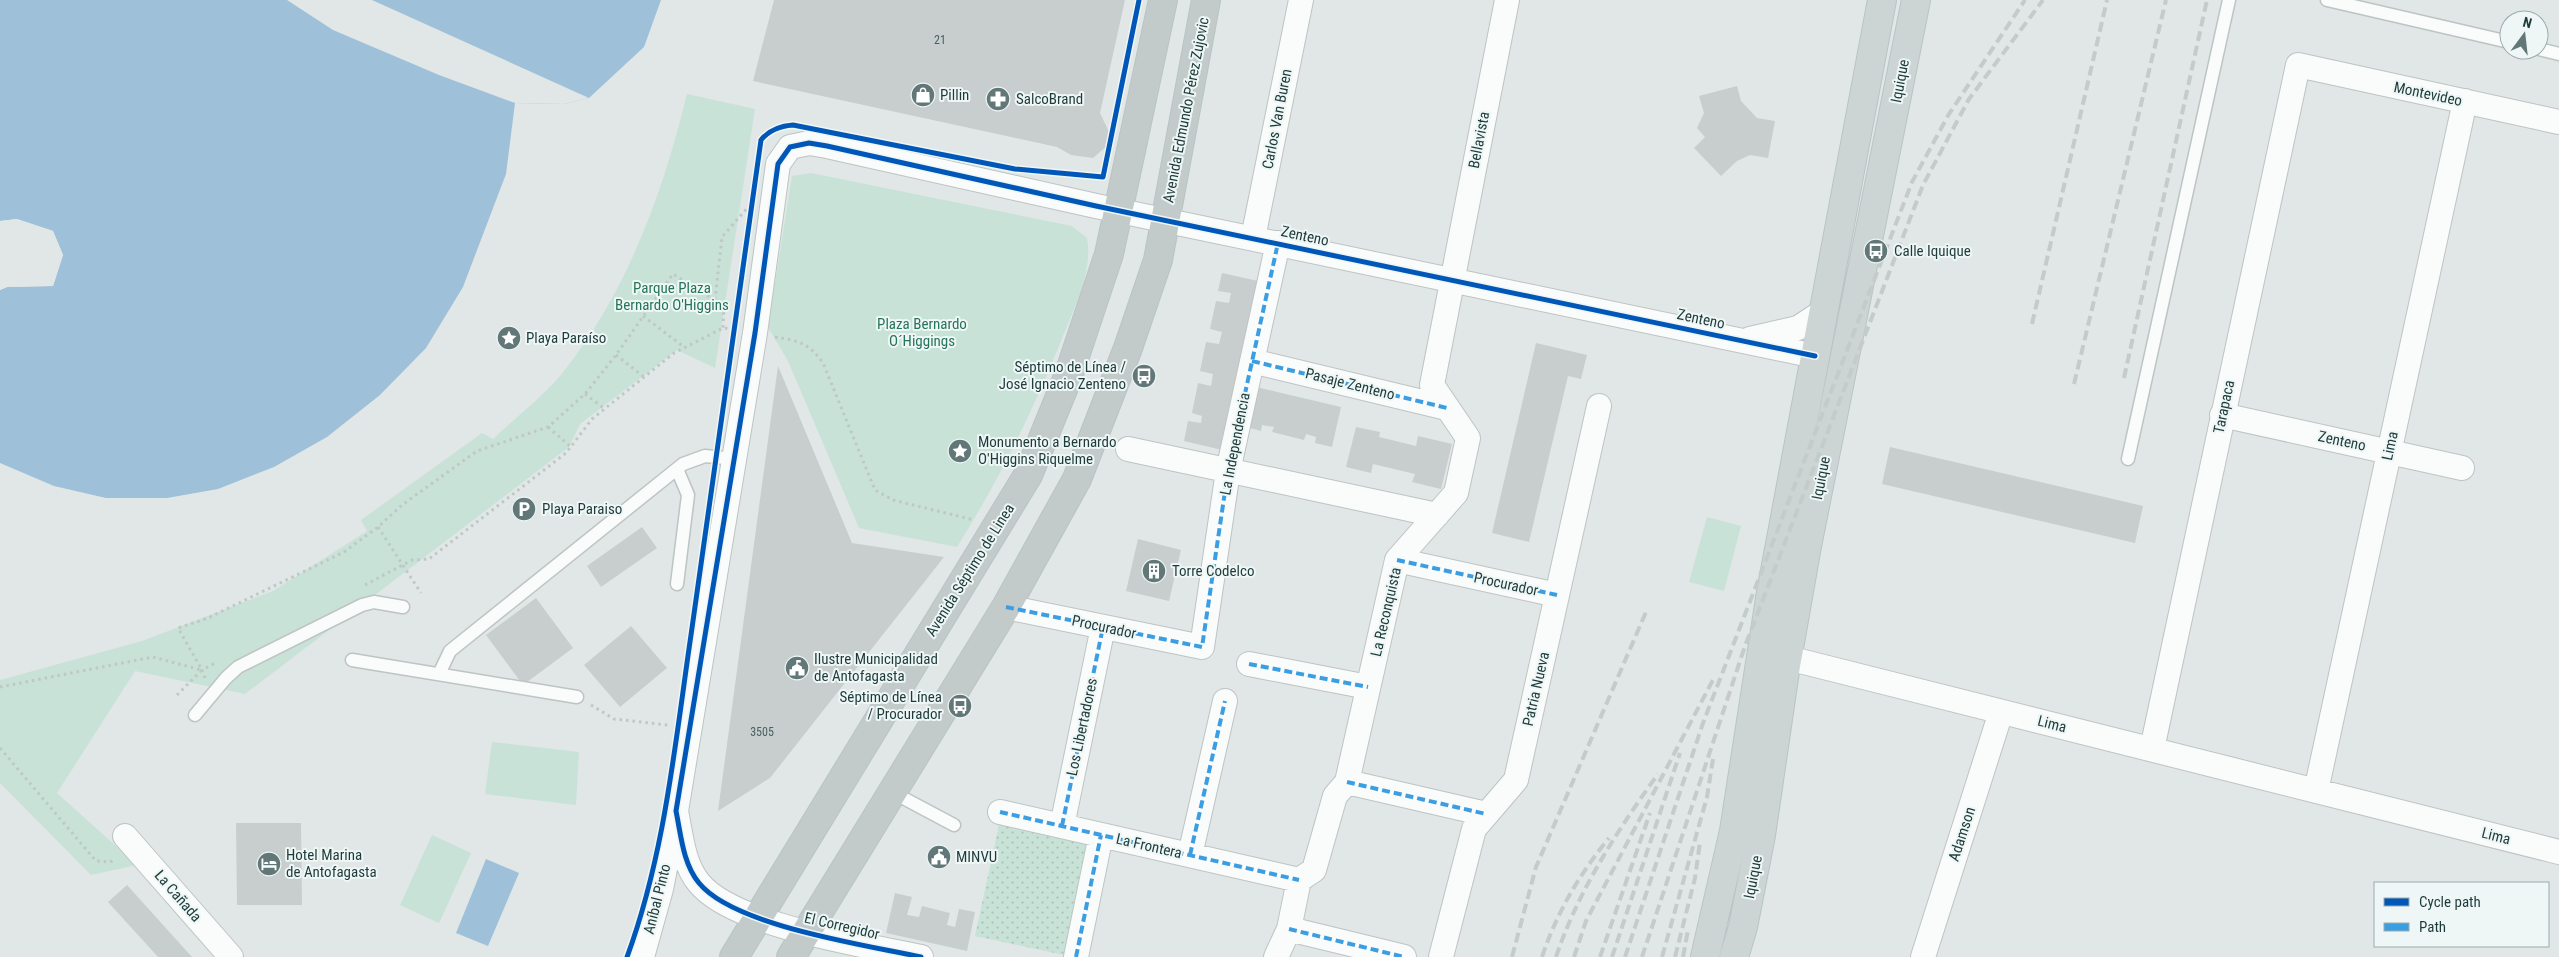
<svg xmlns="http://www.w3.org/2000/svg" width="2559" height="957" font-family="'Roboto Condensed',sans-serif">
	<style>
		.grass { fill: url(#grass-dots) }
		.park { fill: #c8e2d7 }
		.water { fill: #9ec0d9 }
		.pier { fill: #e0e7e6 }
		.building { fill: #c8cecd }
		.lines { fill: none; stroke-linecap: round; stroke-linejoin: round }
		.service-casing { stroke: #bdc4c3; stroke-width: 15 }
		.minor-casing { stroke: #bdc4c3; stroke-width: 26 }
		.primary-casing { stroke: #bac4c4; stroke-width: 30 }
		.trunk-casing { stroke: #bac4c4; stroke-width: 30 }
		.path { stroke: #bfc7c7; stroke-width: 3; stroke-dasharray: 2.5 4; stroke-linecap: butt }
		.service { stroke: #fafbfb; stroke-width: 12 }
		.minor { stroke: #fafbfb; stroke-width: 24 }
		.primary { stroke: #ccd4d4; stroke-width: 28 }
		.trunk { stroke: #c2caca; stroke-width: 28 }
		.rail { stroke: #c5caca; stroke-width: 4; stroke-dasharray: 10 5; stroke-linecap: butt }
		.quiet { stroke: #3c9ee2; stroke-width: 4; stroke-dasharray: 8 4; stroke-linecap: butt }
		.cycleway-casing { stroke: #eef7f5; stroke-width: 8 }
		.cycleway { stroke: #0057b8; stroke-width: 5 }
		.labels { text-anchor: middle; stroke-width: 4; stroke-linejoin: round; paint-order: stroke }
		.number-label { font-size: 12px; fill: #496060 }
		.street-label { font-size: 15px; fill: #1e3a3b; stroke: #eef7f5 }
		.poi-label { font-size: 15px; fill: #1e3a3b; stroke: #eef7f5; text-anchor: start }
		.park-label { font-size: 15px; fill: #26745a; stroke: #eef7f5 }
	</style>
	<defs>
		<pattern id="grass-dots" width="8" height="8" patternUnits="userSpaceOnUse" patternTransform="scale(1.25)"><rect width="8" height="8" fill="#c8e2d7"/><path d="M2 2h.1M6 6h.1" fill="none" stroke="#abc3b9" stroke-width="1.8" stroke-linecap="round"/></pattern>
	</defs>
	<rect width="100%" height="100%" fill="#e0e7e6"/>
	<path class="grass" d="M1000,820L1094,839L1069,956L975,936Z"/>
	<path class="park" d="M687,94L755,109L715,368L677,350L580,424L569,447L245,694L135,671L57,793L137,865L91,875L0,783V680L142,641L273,591L367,531L361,520L482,433L493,439C515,418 546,394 564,371C628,290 663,192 687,94Z
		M811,173L1072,226L1087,238C1093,271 1075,306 1063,336C1034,409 999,480 957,547L859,528L788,361L768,327L792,176Z
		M1707,517L1741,526L1724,591L1689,582Z
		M492,742L579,752L576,805L485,794Z
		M432,835L471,853L439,923L400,905Z"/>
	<path class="water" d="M0,0H661L644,47L589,98L564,104L515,103L506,174L463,287L426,348L380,395L327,437L274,467L218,489L167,498H106L54,486L0,463V290L7,287L53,286L63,255L53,231L17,219L0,221Z
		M486,859L519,873L488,946L456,933Z"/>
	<path class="pier" d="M287,0H372L589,98L564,104L515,103L439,75L333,30Z
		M17,219L53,231L63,255L53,286L7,287L0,290V287L7,284L51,283L60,255L51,233L17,222L0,224V221Z"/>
	<path class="building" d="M774,0H1125L1100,113L1109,132L1108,145L1093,158L1071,155L1057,147L753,81Z
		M1737,86L1741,101L1757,118L1775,121L1768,158L1750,155L1737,161L1721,176L1694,148L1705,137L1697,128L1704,113L1699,96Z
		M1222,273L1258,281L1222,450L1184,441L1188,421L1201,423L1202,416L1192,413L1198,383L1211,386L1213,374L1200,371L1206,342L1219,344L1222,332L1210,329L1216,301L1229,303L1231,293L1218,291Z
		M1536,343L1587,355L1581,379L1568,376L1529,542L1492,533Z
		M778,366L852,543L944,557L770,778L718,811Z
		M1252,386L1341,407L1332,447L1315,443L1316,437L1306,434L1304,440L1272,432L1274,427L1262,425L1261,431L1243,426Z
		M1356,427L1380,432L1379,437L1416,446L1418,436L1452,444L1441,489L1412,482L1415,474L1373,464L1371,473L1346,467Z
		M1890,447L2143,506L2135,543L1882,484Z
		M642,527L657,548L601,587L587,566Z
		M1138,539L1181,550L1169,601L1126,591Z
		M536,598L573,648L523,685L486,635Z
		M631,626L667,668L620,707L584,665Z
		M236,823H301L302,905H237Z
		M127,885L192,957H158L108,902Z
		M895,893L912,897L907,915L919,917L922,906L950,913L947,925L955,927L959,909L975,912L967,951L886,933Z"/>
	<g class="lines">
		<g class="service-casing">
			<path id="service" d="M2327,0L2509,42
				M2539,49L2559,54
				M2128,459L2229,0
				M677,469L688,495L677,584
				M352,660L577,697
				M439,674L450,651L683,464L705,456L735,459
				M195,715L226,678L238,667L362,605L374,602L403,607
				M892,792L954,825"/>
		</g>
		<g class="minor-casing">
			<path id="minor" d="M1253,238L1301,0
				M1750,339L1798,328L1824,311
				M1252,361L1447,408
				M2222,415L2462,468
				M1128,449L1437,515
				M1397,560L1557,595
				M1006,607L1202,647L1228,471L1278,243
				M1788,658L2559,852
				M1249,664L1368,687
				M2152,749L2298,65L2559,122
				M1347,782L1486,814
				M2316,791L2465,101
				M1000,812L1299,880
				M1062,826L1103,627
				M125,836L231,957
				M1190,855L1225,701
				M1289,929L1404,957
				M642,957L661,889L674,823
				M921,957C866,945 734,926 699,883C683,864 681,835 676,811L755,333L778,164L790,147L809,143L827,146L1096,206L1815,356
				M1076,957L1101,835
				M1276,957L1289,929L1299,880L1314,870L1335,796L1347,782L1397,560L1456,493L1468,438L1432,385L1507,0
				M1441,957L1474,829L1516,780L1599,406
				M1923,957L2001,712"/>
		</g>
		<g class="primary-casing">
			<path id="primary" d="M1705,957L1734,831L1771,592L1882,0
				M1734,957L1743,927L1761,835L1785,671L1807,546L1916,0"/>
		</g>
		<g class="trunk-casing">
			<path id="trunk" d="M734,957L1028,475L1068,377L1109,254L1163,0
				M791,957L1006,607L1077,479L1128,348L1158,260L1206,0"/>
		</g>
		<path class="path" d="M715,300L722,237L749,206
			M643,316L684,347
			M775,337C799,341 809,343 823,363L875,490L893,500L974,520
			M616,355L644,377
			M585,394L605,409
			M548,427L571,447
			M378,527L421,593
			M365,585L412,560L429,559L566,453L592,419L674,353L723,328L735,329
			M205,678L202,670L215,663
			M0,687L153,657L201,670
			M177,695L202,670L178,628L208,618L344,552L378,527L402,505L477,451L548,427L585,394L616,355L673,274L724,306L723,328
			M591,705L614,719L668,725
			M0,748L96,861L110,862L116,859"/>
		<use href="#service" class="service"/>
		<use href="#minor" class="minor"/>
		<use href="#primary" class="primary"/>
		<use href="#trunk" class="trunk"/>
		<path class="rail" d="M2032,324L2107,0
			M2124,378L2207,0
			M2074,384L2166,0
			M1512,957L1536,867L1646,612
			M1542,957C1557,912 1579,875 1609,838
			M1556,957C1578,891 1617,831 1658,774
			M1574,957L1586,921L1714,678
			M1600,957L1650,813
			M1612,957L1680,753
			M1625,957L1703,723L1912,182L1949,114L2025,0
			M1642,957L1745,646L1923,185L1969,99L2043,0
			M1662,957L1707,797L1713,759
			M1675,957L1695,878L1700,842
			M1683,957L1688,930"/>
		<path class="quiet" d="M1252,361L1447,408
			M1397,560L1557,595
			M1006,607L1202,647L1228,471L1278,243
			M1249,664L1368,687
			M1347,782L1486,814
			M1000,812L1299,880
			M1062,826L1103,627
			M1190,855L1225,701
			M1289,929L1404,957
			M1076,957L1101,835"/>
		<g class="cycleway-casing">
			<path id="cycleway" d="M627,957C665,854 675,743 691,635C715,470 738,305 761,140C769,130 780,126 793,125L1015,169L1103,177L1139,0
				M921,957C866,945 734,926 699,883C683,864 681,835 676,811L755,333L778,164L790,147L809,143L827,146L1096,206L1815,356"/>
		</g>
		<use href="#cycleway" class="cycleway"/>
	</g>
	<defs>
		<g id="shop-disc" transform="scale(1.25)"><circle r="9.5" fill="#627777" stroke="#eef7f5"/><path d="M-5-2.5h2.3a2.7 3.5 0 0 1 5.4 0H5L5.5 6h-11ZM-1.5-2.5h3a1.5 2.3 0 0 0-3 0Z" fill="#fff"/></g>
		<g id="pharmacy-disc" transform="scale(1.25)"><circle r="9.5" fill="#627777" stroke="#eef7f5"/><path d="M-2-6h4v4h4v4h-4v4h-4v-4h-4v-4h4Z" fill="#fff"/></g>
		<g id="bus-disc" transform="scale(1.25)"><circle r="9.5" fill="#627777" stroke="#eef7f5"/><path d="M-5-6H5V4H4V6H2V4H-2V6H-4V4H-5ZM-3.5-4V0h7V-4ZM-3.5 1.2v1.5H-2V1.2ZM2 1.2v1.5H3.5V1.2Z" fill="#fff"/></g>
		<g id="sight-disc" transform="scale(1.25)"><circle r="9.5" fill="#627777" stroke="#eef7f5"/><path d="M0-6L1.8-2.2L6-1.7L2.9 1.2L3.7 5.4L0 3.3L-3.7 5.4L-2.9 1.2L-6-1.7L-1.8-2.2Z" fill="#fff"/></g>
		<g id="parking-disc" transform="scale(1.25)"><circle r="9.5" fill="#627777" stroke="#eef7f5"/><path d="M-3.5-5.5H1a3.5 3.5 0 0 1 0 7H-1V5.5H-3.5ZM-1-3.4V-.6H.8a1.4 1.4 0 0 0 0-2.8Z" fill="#fff"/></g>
		<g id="building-disc" transform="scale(1.25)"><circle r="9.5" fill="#627777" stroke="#eef7f5"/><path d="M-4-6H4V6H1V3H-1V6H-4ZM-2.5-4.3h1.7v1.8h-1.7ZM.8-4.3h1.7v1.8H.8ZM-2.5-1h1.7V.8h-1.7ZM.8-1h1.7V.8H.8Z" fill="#fff"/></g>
		<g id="civic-disc" transform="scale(1.25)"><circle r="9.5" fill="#627777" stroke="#eef7f5"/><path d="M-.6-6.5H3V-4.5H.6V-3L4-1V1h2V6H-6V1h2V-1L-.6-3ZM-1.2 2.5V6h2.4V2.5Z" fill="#fff"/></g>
		<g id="hotel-disc" transform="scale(1.25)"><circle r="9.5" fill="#627777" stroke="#eef7f5"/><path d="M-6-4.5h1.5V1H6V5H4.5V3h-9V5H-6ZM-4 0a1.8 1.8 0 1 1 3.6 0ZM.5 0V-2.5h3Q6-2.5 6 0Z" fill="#fff"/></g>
	</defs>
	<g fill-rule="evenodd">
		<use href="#shop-disc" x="923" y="95"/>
		<use href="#pharmacy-disc" x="998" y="99"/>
		<use href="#bus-disc" x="1876" y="251"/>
		<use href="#sight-disc" x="509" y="338"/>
		<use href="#bus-disc" x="1144" y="376"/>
		<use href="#sight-disc" x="960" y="451"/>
		<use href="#parking-disc" x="524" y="509"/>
		<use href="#building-disc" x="1154" y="571"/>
		<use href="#civic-disc" x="797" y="668"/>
		<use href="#bus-disc" x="960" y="706"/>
		<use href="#civic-disc" x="939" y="857"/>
		<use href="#hotel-disc" x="269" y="864"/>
	</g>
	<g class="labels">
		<g class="number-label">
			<text x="940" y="44">21</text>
			<text x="762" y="736">3505</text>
		</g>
		<g class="street-label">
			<text transform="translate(1900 81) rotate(-79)" y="5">Iquique</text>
			<text transform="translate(2428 94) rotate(12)" y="5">Montevideo</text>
			<text transform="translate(1186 110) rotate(-79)" y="5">Avenida Edmundo Pérez Zujovic</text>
			<text transform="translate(1277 119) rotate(-79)" y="5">Carlos Van Buren</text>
			<text transform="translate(1479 140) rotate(-79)" y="5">Bellavista</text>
			<text transform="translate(1305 236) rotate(12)" y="5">Zenteno</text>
			<text transform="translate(1701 319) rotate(12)" y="5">Zenteno</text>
			<text transform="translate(1350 384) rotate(14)" y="5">Pasaje Zenteno</text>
			<text transform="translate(2224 407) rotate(-78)" y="5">Tarapaca</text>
			<text transform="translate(2342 441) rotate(12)" y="5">Zenteno</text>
			<text transform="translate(1235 444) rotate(-79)" y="5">La Independencia</text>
			<text transform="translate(2390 446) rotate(-78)" y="5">Lima</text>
			<text transform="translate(1821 478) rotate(-79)" y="5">Iquique</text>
			<text transform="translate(970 570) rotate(-58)" y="5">Avenida Séptimo de Linea</text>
			<text transform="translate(1506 584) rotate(12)" y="5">Procurador</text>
			<text transform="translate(1386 612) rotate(-77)" y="5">La Reconquista</text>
			<text transform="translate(1104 627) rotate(12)" y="5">Procurador</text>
			<text transform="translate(1536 689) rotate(-77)" y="5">Patria Nueva</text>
			<text transform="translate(2052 724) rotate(14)" y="5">Lima</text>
			<text transform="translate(1082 727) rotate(-78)" y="5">Los Libertadores</text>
			<text transform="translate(1962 834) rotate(-72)" y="5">Adamson</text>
			<text transform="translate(2496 836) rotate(14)" y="5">Lima</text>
			<text transform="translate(1149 846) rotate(13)" y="5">La Frontera</text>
			<text transform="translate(1753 877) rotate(-79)" y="5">Iquique</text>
			<text transform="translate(178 896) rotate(49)" y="5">La Cañada</text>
			<text transform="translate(657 899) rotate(-76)" y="5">Aníbal Pinto</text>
			<text transform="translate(842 926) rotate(13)" y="5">El Corregidor</text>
		</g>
		<g class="poi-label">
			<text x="940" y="100">Pillin</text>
			<text x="1016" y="104">SalcoBrand</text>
			<text x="1894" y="256">Calle Iquique</text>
			<text x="526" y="343">Playa Paraíso</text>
			<text x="1126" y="372" text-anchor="end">Séptimo de Línea /<tspan x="1126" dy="17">José Ignacio Zenteno</tspan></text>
			<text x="978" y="447">Monumento a Bernardo<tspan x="978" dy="17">O'Higgins Riquelme</tspan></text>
			<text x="542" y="514">Playa Paraiso</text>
			<text x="1172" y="576">Torre Codelco</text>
			<text x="814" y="664">Ilustre Municipalidad<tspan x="814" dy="17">de Antofagasta</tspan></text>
			<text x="942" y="702" text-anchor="end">Séptimo de Línea<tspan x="942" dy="17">/ Procurador</tspan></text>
			<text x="286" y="860">Hotel Marina<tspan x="286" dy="17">de Antofagasta</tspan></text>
			<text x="956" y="862">MINVU</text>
		</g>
		<g class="park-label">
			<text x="672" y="293">Parque Plaza<tspan x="672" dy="17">Bernardo O'Higgins</tspan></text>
			<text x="922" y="329">Plaza Bernardo<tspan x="922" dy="17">O´Higgings</tspan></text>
		</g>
	</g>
	<rect x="2374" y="882" width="175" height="65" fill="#eef7f5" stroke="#9babab"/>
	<rect x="2384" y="898" width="25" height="8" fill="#0057b8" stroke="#9babab"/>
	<text x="2419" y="907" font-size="15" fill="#1e3a3b">Cycle path</text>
	<rect x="2384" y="923" width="25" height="8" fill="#3c9ee2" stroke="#9babab"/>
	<text x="2419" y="932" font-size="15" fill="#1e3a3b">Path</text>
	<g transform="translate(2524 35) rotate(15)"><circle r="24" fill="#eef7f5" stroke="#9babab"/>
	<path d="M0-4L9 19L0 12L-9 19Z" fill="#627777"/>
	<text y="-8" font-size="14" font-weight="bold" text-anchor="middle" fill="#1e3a3b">N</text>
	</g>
</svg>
